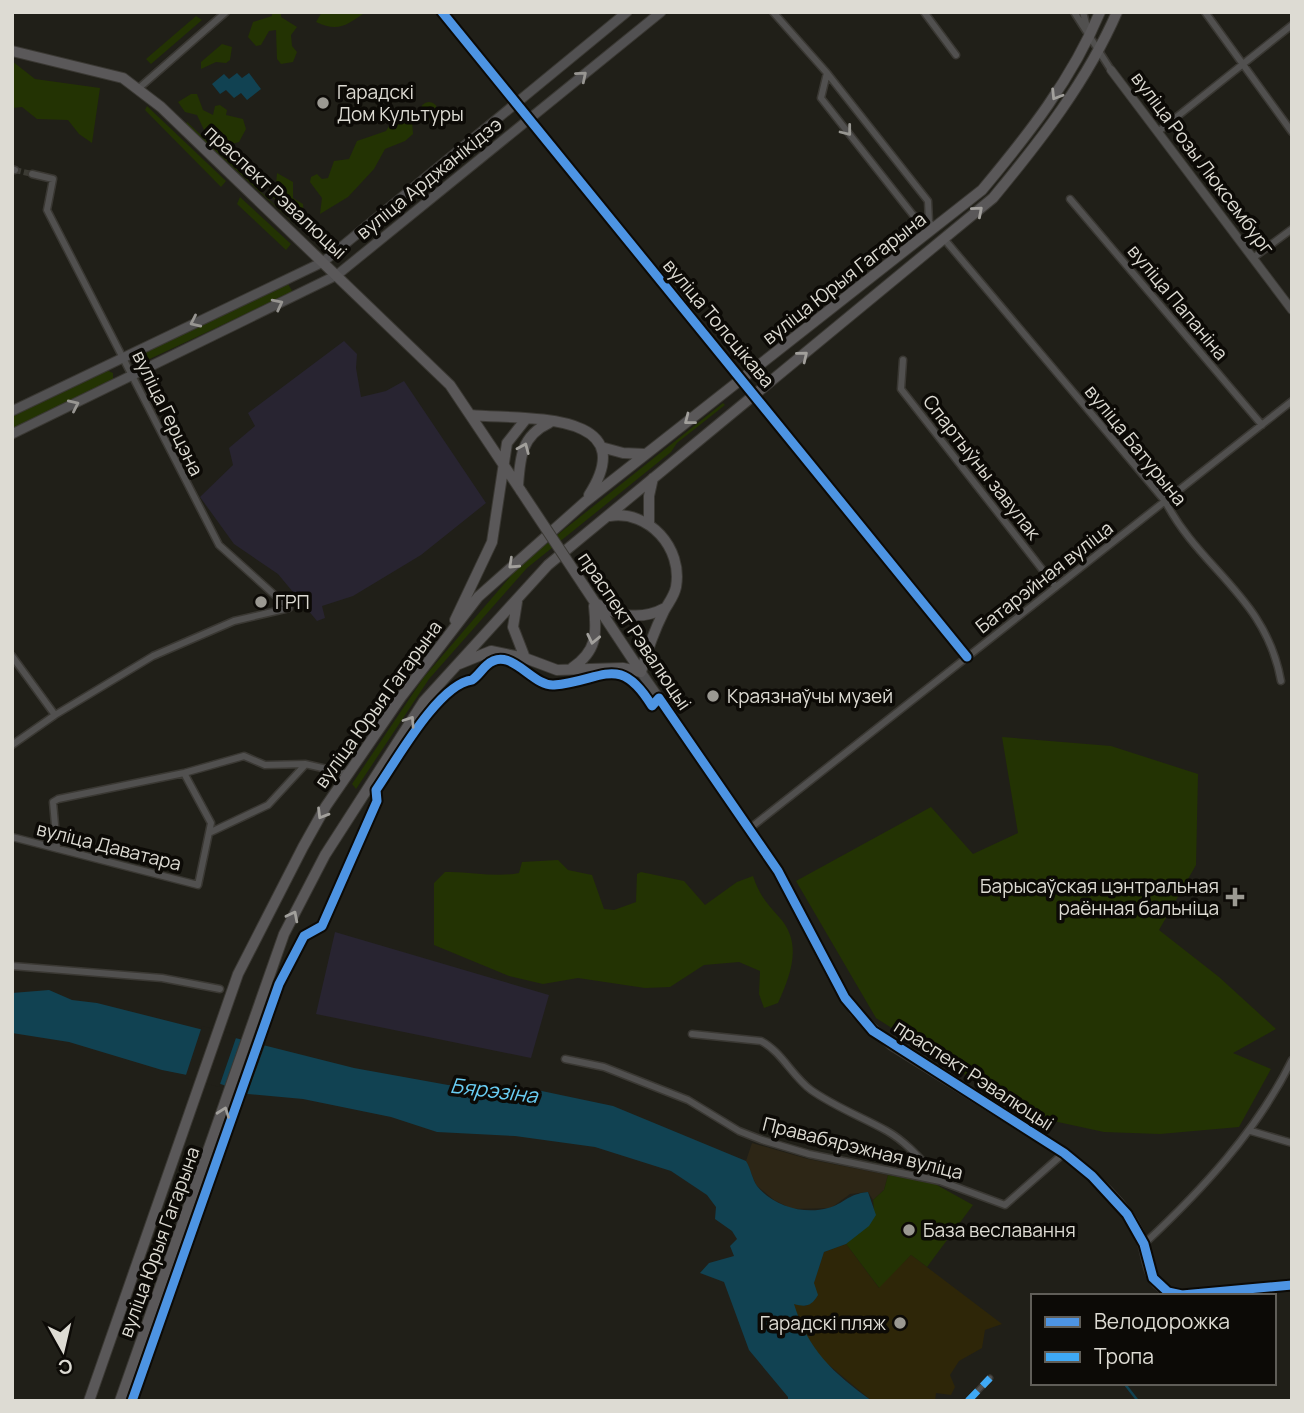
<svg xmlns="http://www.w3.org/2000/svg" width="1304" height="1413" font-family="Manrope,sans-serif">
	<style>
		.commercial { fill: #2d2616 }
		.industrial { fill: #282431 }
		.green { fill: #233303 }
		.sand { fill: #2e2608 }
		.water { fill: #114252 }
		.pier { fill: #201f18 }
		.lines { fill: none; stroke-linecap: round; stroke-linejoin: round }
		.stream { stroke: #114252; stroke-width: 2.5 }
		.minor-tunnel { stroke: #3c3b34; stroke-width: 6; stroke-dasharray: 6 3; stroke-linecap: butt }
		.pedestrian-casing { stroke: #3a3833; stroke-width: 7 }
		.minor-casing { stroke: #3a3833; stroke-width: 9 }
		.tertiary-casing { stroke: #3a3833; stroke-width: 10 }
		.secondary-casing { stroke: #3a3833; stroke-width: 11 }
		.primary-casing { stroke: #3a3833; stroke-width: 12 }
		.pedestrian { stroke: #51504f; stroke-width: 4.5 }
		.minor { stroke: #51504f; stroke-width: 6 }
		.tertiary { stroke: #51504f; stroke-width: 8 }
		.secondary { stroke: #525152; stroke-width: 9 }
		.primary { stroke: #5a5859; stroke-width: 10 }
		.primary-bridge-casing { stroke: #3a3833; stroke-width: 12; stroke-linecap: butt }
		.primary-bridge { stroke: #5a5859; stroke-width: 10 }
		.quiet { stroke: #3fa9f5; stroke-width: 7; stroke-dasharray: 14 7; stroke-linecap: butt }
		.cycleway-casing { stroke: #0c0a06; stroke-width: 13 }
		.cycleway { stroke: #4d94e3; stroke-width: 9 }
		.oneway { stroke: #989692 }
		.oneway2 { stroke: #a2a09c }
		.oneway3 { stroke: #979691 }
		.poi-dot { fill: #9b9992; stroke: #0c0a06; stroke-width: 2.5 }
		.labels { text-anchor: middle; stroke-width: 7; stroke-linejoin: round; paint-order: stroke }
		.poi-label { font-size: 19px; fill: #dddbd3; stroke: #0c0a06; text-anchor: start }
		.street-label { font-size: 19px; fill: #dddbd3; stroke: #0c0a06 }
		.water-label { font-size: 21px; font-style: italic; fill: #69cdf3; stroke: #0c0a06 }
	</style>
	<rect width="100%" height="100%" fill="#201f18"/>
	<path class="commercial" d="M752,1143L808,1159L888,1175L884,1190L873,1200L868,1192L850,1194L831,1208L792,1209L774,1200L756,1185L746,1161Z"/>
	<path class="industrial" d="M344,341L357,354L356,368L361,397L386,391L404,381L486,503L421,555L353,596L322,606L325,618L317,621L278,574L234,544L200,497L233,465L229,448L255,426L248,413Z
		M335,932L549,995L531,1058L316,1014Z"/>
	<path class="green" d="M272,12H281V17L297,27L291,35L292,46L297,52L293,62L281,64L277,59L276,30L269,31L261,45L256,46L248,37L253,22L272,16Z
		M322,12H366C348,24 339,33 316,22Z
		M196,16L202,20L151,64L146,59Z
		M222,44L232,47L230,60L226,63L216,62L201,69V62Z
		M12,61L35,79L100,88L92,143L79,134L68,120L37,119L22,107L12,108Z
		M191,94H197L203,110L213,115L215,106L220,105L227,110L226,115L243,119L246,129L239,142L225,146L219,145V140L205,132L197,115L185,112L178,102Z
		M420 111a9 9 0 1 1 18 0a9 9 0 1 1-18 0Z
		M147,106L226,181L221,187L145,110Z
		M394,118L412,121L413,134L405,141L385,149L374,169L348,197L320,214L322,198L310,182L311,177L317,174L322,179L328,178L334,161L349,159L357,141L386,131Z
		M187,122L301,230L186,124Z
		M277,173L293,182V198L303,204L304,220L299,221L267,192L276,185Z
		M240,197L291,244L286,250L237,204Z
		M288,284L293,292L139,364L135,356Z
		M106,370L113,373V381L12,429V416Z
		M723,403L725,405L677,443L671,452L527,568L429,679L356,789L352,784L424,677L522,563Z
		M1002,737L1111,746L1198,774L1196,865L1159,930L1219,977L1276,1029L1233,1053L1271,1069L1239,1127L1160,1134L1104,1132L1030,1116L876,1018L796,881L931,807L973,854L1018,833Z
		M558,860L568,870L592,875L604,909L614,910L636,902L637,874L641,872L684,881L705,905L737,882L753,876C759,894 766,903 779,917C803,943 791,974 778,1003L764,1008L759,994L760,971L739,962L704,965L670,987L645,988L578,978L543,984L509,976L434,945V883L445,872C470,871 495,878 519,873L522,862Z
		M888,1175L935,1184L973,1205L927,1267L911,1255L880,1289L846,1244C862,1227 877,1225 873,1200L884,1190Z"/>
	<path class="sand" d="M846,1244L879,1288L911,1255L1002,1324L985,1330L982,1348L959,1361L950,1375L955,1387L951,1395L936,1393L935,1401H872L823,1360L805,1337L793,1303L806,1306L824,1252Z"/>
	<path class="water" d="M237,73L242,78L249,73L261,89L247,100L241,93L234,98L226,90L220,94L212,84L224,74L229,79Z
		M49,990L72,1000L97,1003L354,1068L448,1085L537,1090L613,1106L746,1161C751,1169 752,1179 757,1186C773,1206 804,1215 828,1208C844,1204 847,1194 868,1192L876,1215L869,1226L846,1244L824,1252L814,1283L818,1295C811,1307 805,1307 794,1304C808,1350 833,1373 872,1401H788V1397L749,1350L724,1282L700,1273L709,1263L734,1256L730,1246L737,1239L732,1231L715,1219L716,1207L707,1195L671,1171L595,1147L515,1136L437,1132L391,1117L303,1099L248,1094L207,1079L162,1070L69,1042L12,1033V993Z"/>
	<path class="pier" d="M202,1026L237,1035L219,1087L185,1078Z
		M244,1036L266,1042L246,1097L225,1089Z"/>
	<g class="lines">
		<path class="stream" d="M1124,1383L1138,1401"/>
		<path class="minor-tunnel" d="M15,170L32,174"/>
		<g class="pedestrian-casing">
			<path id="pedestrian" d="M968,1401L990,1378"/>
		</g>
		<g class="minor-casing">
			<path id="minor" d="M442,12L967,657
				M773,12L827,73L928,201L929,222
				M924,12L956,55
				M1074,12L1111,70
				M1083,12L1087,27
				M1205,12L1292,132
				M827,73L821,98L913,215L930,223
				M139,88L226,12
				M1159,131L1292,25
				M12,169L15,170
				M32,174L53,179L47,210L219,545L289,608
				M1070,199L1262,425
				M945,240L1165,501C1201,570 1266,597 1281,681
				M1253,258L1292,229
				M903,360L901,389L1056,587
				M12,656L55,715
				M12,745L55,715L153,656L234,621L289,608
				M749,829L1292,401
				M211,832L268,805L305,765
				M12,837L198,885L211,823L184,773
				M57,848L53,802L58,799L184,773L244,756L265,765L305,764L349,774
				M12,966L162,978L220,989
				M692,1034L761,1041C782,1052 792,1076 811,1090C835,1107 862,1117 887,1131C908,1143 923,1162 939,1179
				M565,1059L604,1067L688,1100L739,1131L762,1140L809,1154L940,1181L1005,1205L1064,1153
				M1251,1131L1292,1143
				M1144,1244C1202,1190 1257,1131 1292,1060"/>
		</g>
		<g class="tertiary-casing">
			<path id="tertiary" d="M1111,70L1292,310"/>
		</g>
		<g class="secondary-casing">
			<path id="secondary" d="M12,411L323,262L627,12
				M12,434L337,275L661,12
				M641,672L778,871L833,977L855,1012L891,1045L1064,1153C1091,1175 1124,1200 1139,1233C1146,1248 1145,1271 1157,1284C1164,1291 1172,1293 1182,1295L1292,1285"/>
		</g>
		<g class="primary-casing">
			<path id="primary" d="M12,51L123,78L161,107L450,385L521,491
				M471,415C522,420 644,409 589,495
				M601,447L623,453L645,454
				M518,486C520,458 521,436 549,423
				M610,516C649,510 683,548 676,587C674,597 668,603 664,611C654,631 647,651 641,672
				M649,523V496L653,478
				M584,586L641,672
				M517,602L513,627L525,658
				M597,604C618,617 643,620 665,608
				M455,620L492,542L507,443L526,419
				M459,664L491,651L525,658L557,670L623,668L641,672
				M572,668C597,651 597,634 594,606
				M89,1401L238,974L303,847L326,806L401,697L478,597L585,502L982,190C1028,135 1072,79 1100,12
				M120,1401L284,934L325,855L424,701L548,565L993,198C1041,140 1087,81 1117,12"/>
		</g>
		<use href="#pedestrian" class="pedestrian"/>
		<use href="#minor" class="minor"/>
		<use href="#tertiary" class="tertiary"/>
		<use href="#secondary" class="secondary"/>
		<use href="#primary" class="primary"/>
		<g class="primary-bridge-casing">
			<path id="primary-bridge" d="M521,491L584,586"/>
		</g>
		<use href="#primary-bridge" class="primary-bridge"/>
		<path class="quiet" d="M968,1401L990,1378"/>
		<g class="cycleway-casing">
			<path id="cycleway" d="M442,12L967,657
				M132,1401L279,984L304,936L322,926L377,801L376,790C395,763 438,684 472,680C478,676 482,669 487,665C510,644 532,687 554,685C603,681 619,652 652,706L659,698L778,871L845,998L873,1031L1064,1153L1092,1176L1127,1214L1144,1244L1153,1278L1168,1292L1182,1295L1292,1285"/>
		</g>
		<use href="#cycleway" class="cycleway"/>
	</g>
	<defs><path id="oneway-chevron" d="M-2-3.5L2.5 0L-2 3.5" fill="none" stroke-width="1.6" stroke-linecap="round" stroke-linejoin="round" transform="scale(1.75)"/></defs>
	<g class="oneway">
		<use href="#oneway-chevron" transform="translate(582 76) rotate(-40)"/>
		<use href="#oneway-chevron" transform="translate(278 304) rotate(-27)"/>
		<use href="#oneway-chevron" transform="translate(195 322) rotate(155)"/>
		<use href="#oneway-chevron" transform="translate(74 405) rotate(-25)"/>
	</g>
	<g class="oneway2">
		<use href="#oneway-chevron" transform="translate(1056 95) rotate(122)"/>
		<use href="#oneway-chevron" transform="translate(978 211) rotate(-41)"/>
		<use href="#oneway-chevron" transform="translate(803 356) rotate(-39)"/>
		<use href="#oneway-chevron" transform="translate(689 420) rotate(142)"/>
		<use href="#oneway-chevron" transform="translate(524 448) rotate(-67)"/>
		<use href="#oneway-chevron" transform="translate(513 564) rotate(137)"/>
		<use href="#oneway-chevron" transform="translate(593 639) rotate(102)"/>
		<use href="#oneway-chevron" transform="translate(410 721) rotate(-56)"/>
		<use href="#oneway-chevron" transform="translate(322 814) rotate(121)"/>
		<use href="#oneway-chevron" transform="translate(293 916) rotate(-63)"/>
		<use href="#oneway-chevron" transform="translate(224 1112) rotate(-70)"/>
	</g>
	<use class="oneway3" href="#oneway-chevron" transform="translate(847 131) rotate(52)"/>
	<g class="poi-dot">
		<circle cx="323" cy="103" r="7"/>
		<circle cx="261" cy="602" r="7"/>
		<circle cx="713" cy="696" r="7"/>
		<path d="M1231.5 886.5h7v7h7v7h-7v7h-7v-7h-7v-7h7z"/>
		<circle cx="909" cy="1230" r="7"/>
		<circle cx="900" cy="1323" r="7"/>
	</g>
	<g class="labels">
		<g class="poi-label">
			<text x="337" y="99">Гарадскі<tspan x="337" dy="22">Дом Культуры</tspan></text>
			<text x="275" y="609">ГРП</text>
			<text x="727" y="703">Краязнаўчы музей</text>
			<text x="1219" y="893" text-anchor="end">Барысаўская цэнтральная<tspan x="1219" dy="22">раённая бальніца</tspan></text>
			<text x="923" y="1237">База веславання</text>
			<text x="886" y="1330" text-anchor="end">Гарадскі пляж</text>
		</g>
		<g class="street-label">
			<text transform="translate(1203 163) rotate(53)" y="7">вуліца Розы Люксембург</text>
			<text transform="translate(429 178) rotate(-39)" y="7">вуліца Арджанікідзэ</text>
			<text transform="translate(276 192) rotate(43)" y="7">праспект Рэвалюцыі</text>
			<text transform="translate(844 278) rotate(-38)" y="7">вуліца Юрыя Гагарына</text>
			<text transform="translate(1178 302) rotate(50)" y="7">вуліца Папаніна</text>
			<text transform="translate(719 323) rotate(50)" y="7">вуліца Толсцікава</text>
			<text transform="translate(168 413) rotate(64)" y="7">вуліца Герцэна</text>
			<text transform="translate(1136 445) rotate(51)" y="7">вуліца Батурына</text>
			<text transform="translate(982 467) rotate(52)" y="7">Спартыўны завулак</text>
			<text transform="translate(1044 577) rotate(-38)" y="7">Батарэйная вуліца</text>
			<text transform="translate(635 631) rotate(56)" y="7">праспект Рэвалюцыі</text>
			<text transform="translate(378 704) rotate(-54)" y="7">вуліца Юрыя Гагарына</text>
			<text transform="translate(109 846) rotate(14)" y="7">вуліца Даватара</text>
			<text transform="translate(974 1075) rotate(33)" y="7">праспект Рэвалюцыі</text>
			<text transform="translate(863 1148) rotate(14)" y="7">Правабярэжная вуліца</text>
			<text transform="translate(159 1242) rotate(-70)" y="7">вуліца Юрыя Гагарына</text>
		</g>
		<g class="water-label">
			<text transform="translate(494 1091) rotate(7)" y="7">Бярэзіна</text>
		</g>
	</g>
	<rect width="1304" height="1413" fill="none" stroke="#dddbd3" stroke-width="28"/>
	<rect x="1031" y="1294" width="245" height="91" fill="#0c0a06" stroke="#605e58" stroke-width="2"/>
	<rect x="1045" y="1317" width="35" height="10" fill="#4d94e3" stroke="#605e58" stroke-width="2"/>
	<text x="1094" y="1329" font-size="21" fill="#dddbd3">Велодорожка</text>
	<rect x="1045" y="1352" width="35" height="10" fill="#3fa9f5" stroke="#605e58" stroke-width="2"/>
	<text x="1094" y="1364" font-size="21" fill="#dddbd3">Тропа</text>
	<g transform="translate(63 1350) rotate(172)" stroke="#0c0a06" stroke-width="5" paint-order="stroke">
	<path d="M0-5L12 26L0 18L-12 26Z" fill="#dddbd3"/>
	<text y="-10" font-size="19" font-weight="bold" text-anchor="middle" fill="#dddbd3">С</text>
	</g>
</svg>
